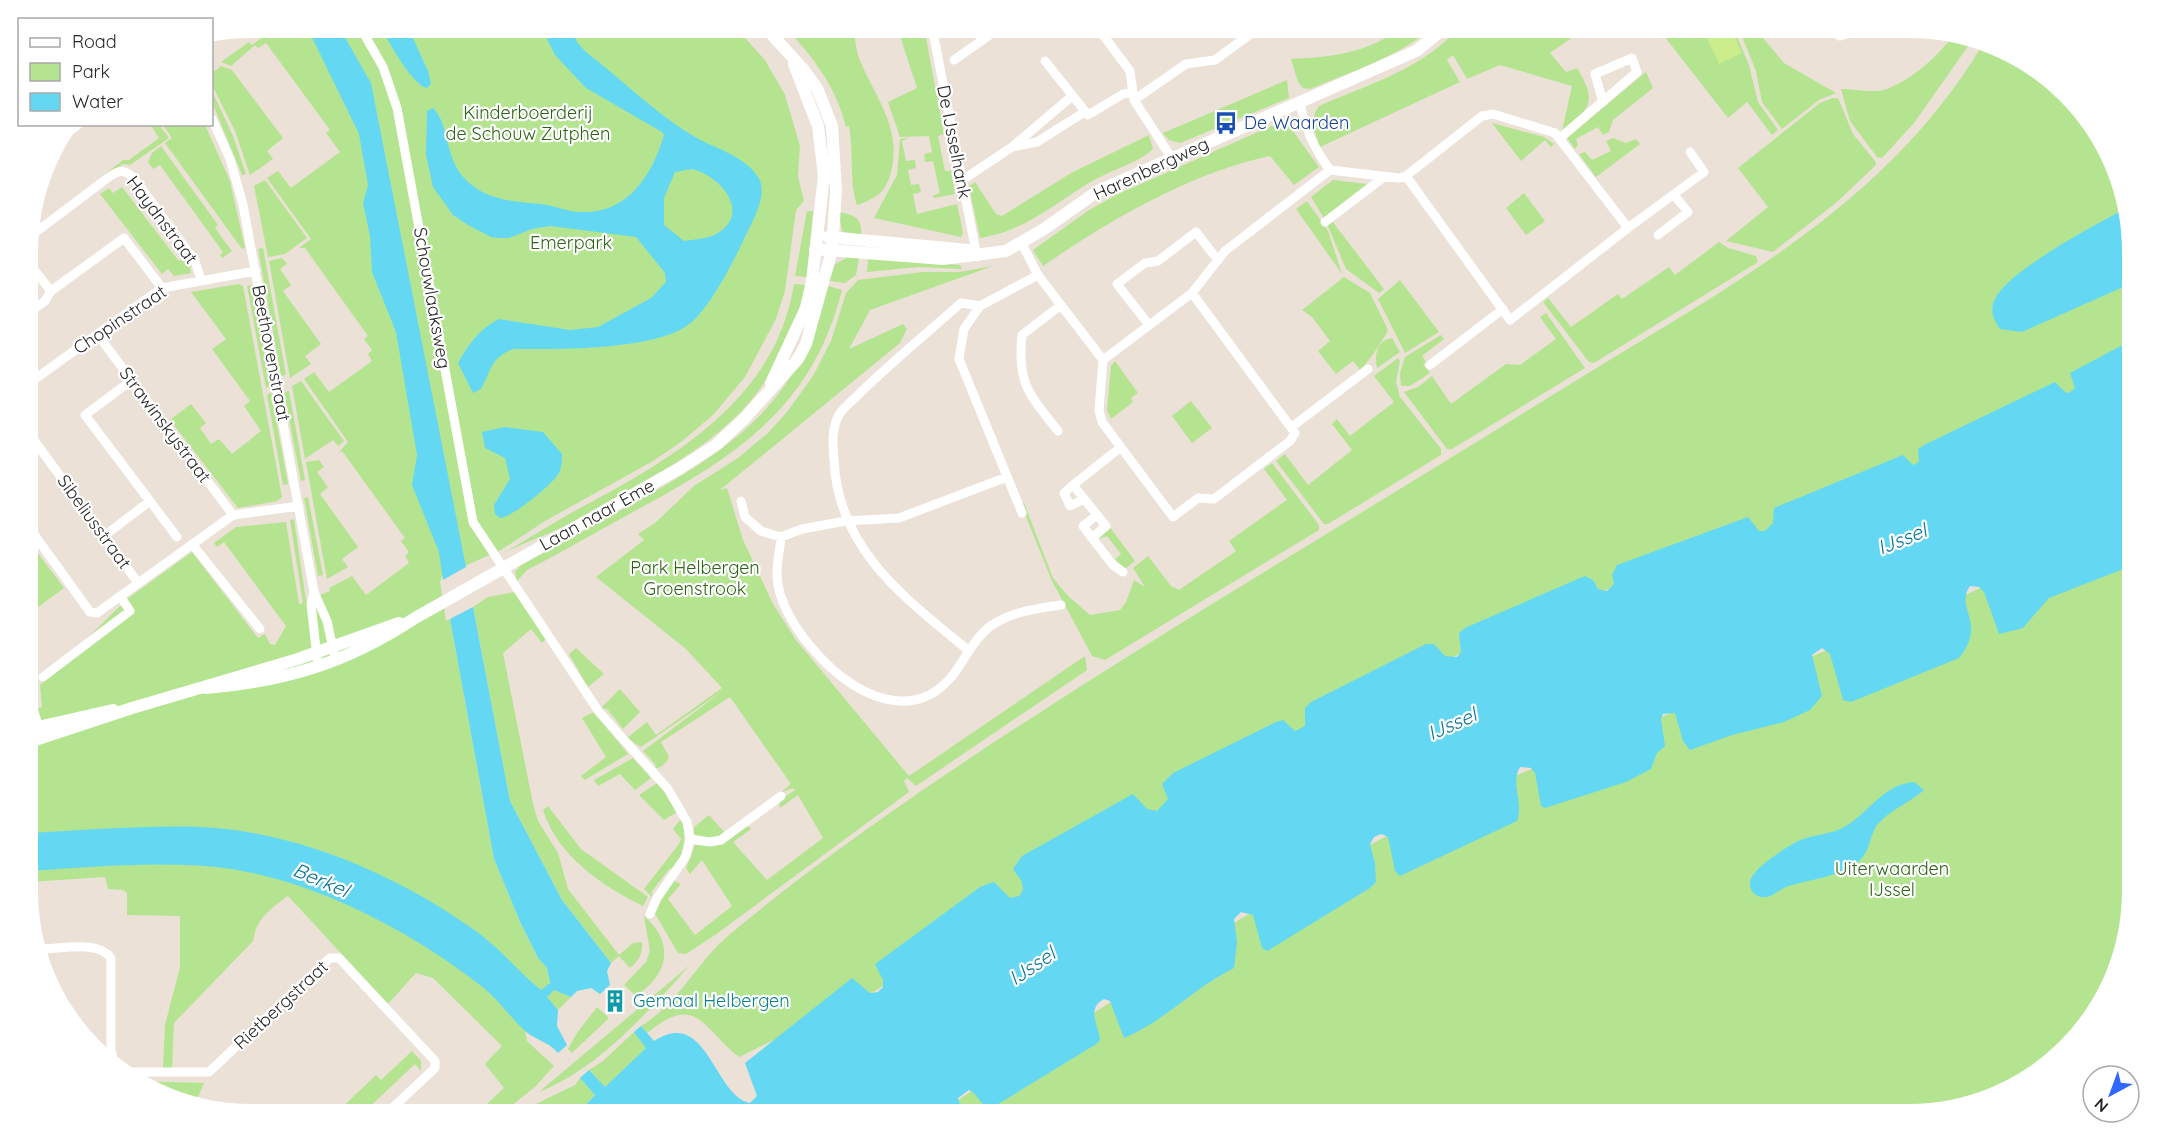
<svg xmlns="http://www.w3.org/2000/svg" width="2159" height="1142" font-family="Quicksand,sans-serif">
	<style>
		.green { fill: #b4e490 }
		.pitch { fill: #cbed8b }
		.water { fill: #64d8f3; fill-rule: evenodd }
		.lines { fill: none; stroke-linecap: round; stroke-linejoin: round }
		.minor { stroke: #fff; stroke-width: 9 }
		.tertiary { stroke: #fff; stroke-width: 12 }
		.labels { text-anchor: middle; stroke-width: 4.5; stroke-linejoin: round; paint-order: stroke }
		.park-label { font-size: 18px; fill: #2d6516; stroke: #fff }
		.transit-label { font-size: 18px; fill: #164399; stroke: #fff; text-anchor: start }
		.street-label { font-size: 18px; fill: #272727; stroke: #fff }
		.culture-label { font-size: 18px; fill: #0d838f; stroke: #fff; text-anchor: start }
		.water-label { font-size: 20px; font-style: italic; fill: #08749a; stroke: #fff }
	</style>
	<rect width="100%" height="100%" fill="#ebe1d7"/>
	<path class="green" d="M276,27H735L765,60L785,95L800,146L798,176L804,201L796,210L785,291L776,319L745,377L713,415L681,442L653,461L545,521L501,550L442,576L440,582L446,621L450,619L494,859L521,924L538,958L547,968L550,984L554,990L571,997L558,1010L553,1004L525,1030L527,1041L554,1066L535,1087L500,1115H475L504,1088L485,1064L502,1046L433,978L416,973L388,1004L288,896C271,908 256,919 253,941L174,1023L172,1069L163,1068L165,1025L180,967V916L127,915V893L123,890L108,889L105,877L29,882V712L42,707L40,685L127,599L192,552L258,638L265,634L270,644L275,645L286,626L224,542L217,547L214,543L236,527L286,522L299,604L303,603L290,520L294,519L306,601L330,591L329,588L352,576L366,595L409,563L405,556L409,552L401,541L405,538L342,451L338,453L348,442L304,379L314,372L329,392L372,361L368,354L372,350L364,339L368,336L305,248H299L311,239L267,178L278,171L291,188L340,152L326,133L330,130L266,43L258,48L255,45L231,66L221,62L249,42L252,45Z
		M785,27H854C855,39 856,52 861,63C877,100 902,129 891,172C886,192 877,198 857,205C849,183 854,151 849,126L846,127C836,86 813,57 785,27Z
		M897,27H924L944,134L938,136L945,171H951L955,194L935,198L932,196L940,193L933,161L925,162L924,154L932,152L929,136L900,137L888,102L917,88Z
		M1403,27H1433C1399,57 1352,71 1310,89L1303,88L1298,82L1291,59C1334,57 1367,53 1403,27Z
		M1459,27H1563L1577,31L1573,37L1550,53L1566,72L1577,68C1598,102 1590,109 1562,131L1572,86L1500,65L1467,79L1453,55L1447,60L1460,82L1320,147C1315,134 1309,118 1319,106C1367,85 1425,68 1459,27Z
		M1657,27H1733L1749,65L1758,102L1778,130L1772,135L1747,102L1728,118Z
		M1738,27H1754L1784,63L1836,93L1819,100L1782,129L1762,102L1756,71Z
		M1952,37L1971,42L1914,123L1882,158L1877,157L1850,121L1841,89C1854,89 1873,93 1884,90C1909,82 1936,58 1952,37Z
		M1983,44L2007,50L2056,83L2094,126L2130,222V353L2069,394L1917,465L1765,532L1608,589L1455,656L1299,730L1158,810L875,991L739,1057C702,1028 697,992 647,1033L641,1026C678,1004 697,962 729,935C797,878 871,825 945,775C1126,653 1315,542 1501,427C1553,395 1606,362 1659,330C1786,253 1904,176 1983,44Z
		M221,66L232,70L283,138L267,151L273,159L250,175L235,131L212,85V73Z
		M1646,72L1653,88L1613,120L1609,132L1603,135L1598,127L1576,139L1578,145L1575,149L1567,138Z
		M1287,80L1289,98L1180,143L1169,140L1163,133Z
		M212,91L233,136L246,174L242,175L212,102Z
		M1833,98H1838L1853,134L1875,161L1876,165L1837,202L1773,252L1726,241L1768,207L1738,168L1820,103Z
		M1285,120L1319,167L1294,185L1270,156C1190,173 1110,220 1043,266L1033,250L1089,210L1116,195Z
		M1492,123L1544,137L1554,144L1551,147L1545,140L1521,161Z
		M156,125H159L169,138L130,165L123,164L99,179L123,160H129L159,138L152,127Z
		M163,125H205L230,181L245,248L242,249L165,143L172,138Z
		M1149,135L1153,149C1138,163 1114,169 1096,179C1053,203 1031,229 980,238L969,186L975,182L996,214L1002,216L1071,173Z
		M910,137L902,141L906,161L915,160L916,168L908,170L911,185L919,184L921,192L913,194L917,214L957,204L963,233L961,237L874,218L897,175L900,139Z
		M1613,138L1626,143L1636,139L1640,144L1596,177L1579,154L1585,152L1592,160L1611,151L1606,141Z
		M161,146L218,225L215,228L232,251L222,258L220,255L223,252L160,165L153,169L148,162L152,153Z
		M265,180L307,238L285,254L268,257L254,186Z
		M1333,180L1367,184L1324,218L1311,197Z
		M122,187L178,260L189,262L191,273L174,276L168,269L162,274L100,194L109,188L113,193Z
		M1524,193L1545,221L1526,235L1506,208Z
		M1307,201L1328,231L1342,274L1296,209Z
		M807,211H813L807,277L795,276Z
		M839,212C857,215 863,220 861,238L842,231Z
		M1332,221L1384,289L1379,293L1346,269L1327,224Z
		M1719,242L1728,248L1756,256L1758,262L1594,363L1589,362L1543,302L1548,298L1571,327L1618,294L1622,299L1669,267L1675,275Z
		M263,248L286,375L281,376L258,249Z
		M848,257L859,258L856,275L845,283L829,281L835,264Z
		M282,258L287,264L280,269L291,285L283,291L321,344L305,356L311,364L290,378L269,261Z
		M868,258L960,265L962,269L918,267L867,272Z
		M993,266L870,310L849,349L903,324L907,329L900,343L720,490L727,488L743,540L773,604L796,640L909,776L1085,656L1087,670L916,786L907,778L904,781L909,792L715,935L686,954L678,953L654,912L656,905L674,881L681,884L668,899L695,935L732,906L702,860L690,874L686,868L695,845H716L748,826L751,829L733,842L767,880L823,838L798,795L780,808L779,801L795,790L793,788L780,793L791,784L730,697L661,742L669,757C667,762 662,768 656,768L655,764L643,751L724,690L641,747L627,738L647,722L656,735L722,688L686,649L596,577L644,540L638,534L655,523L694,486L738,458L768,433L787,412L813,376L831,341L846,293L858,280L923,272H960Z
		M1344,277L1370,293L1388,330C1386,336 1365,367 1360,370L1353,361L1336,374L1318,351L1330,341L1312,317L1302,310Z
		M1400,280L1439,332L1405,353L1378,299Z
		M239,284L243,286L282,497L277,501L238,508L170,420L191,404L206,423L200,428L211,444L219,439L232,454L261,431L244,406L250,401L212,349L226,339L191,292Z
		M794,284L806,285C776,397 728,435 631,489C608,501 586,516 563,527C544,536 523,543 504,553C534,535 564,516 595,500C684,452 777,393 794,284Z
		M252,285L270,386L266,388L247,286Z
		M828,286L842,290C812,410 733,458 631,513C596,532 562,552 527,570L517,581L515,572L520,566C559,545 597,523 636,502C734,447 800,402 828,286Z
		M1546,313L1585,368L1452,449H1447L1404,392L1418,387L1432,376L1451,404L1506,364L1520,365L1556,339L1540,317Z
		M1441,335L1444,339L1422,356L1426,362L1423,365L1430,373L1410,386H1401L1400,373L1405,357Z
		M1392,338L1400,352L1377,368C1374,355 1377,340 1392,338Z
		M1398,358L1400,361L1396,382L1400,397L1441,449V455L1328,524H1324L1276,461L1285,454L1308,485L1352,450L1332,424L1337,419L1350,436L1394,402L1374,376Z
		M1115,361L1138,393L1131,398L1133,402L1111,419L1107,410L1111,366Z
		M301,381L344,441L338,446L333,440L305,459L292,386Z
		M289,391L305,480L301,481L284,392Z
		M271,392L288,484L283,485L267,395Z
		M1191,401L1212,428L1192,443L1172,416Z
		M319,460L324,467L317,472L328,487L320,494L358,547L342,559L348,567L327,579L306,462Z
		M1272,463L1319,525V530L1105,660L1092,656L1052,581L1021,504L1024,503L1053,578L1068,596L1090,615L1120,610L1126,602L1134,580L1145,587L1133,568L1148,556L1171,586L1179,590L1236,551L1229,541L1287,500L1264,469Z
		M308,497L323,575L318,576L304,498Z
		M2131,512L2132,891L2109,990L2076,1039L2032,1077L1980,1103L1922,1115H941L961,1098L1242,918L1377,841L1522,773L1972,592Z
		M1109,526L1135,561L1125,569L1115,559L1121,554L1107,536L1099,539Z
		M28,540L64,588L37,608L28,597Z
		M515,592L546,639L542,643L531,629L503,653L533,804L538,821L558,853L568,889L619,955L633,943L642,942C643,954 639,960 630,968L619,956L611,963L562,900L510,801L473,607L488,597Z
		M576,648L604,674L588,687L569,654Z
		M620,689L640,712L623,729L607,709L601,708Z
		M594,712L628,754L585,780L581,776L606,757L582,718Z
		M633,758L651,778L635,790L620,774L598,786L594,780Z
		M657,783L672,800L677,812L664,820L639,795Z
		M548,806L581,849L648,897L643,906C602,886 557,855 543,810Z
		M709,815L725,833L719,838L698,837L694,834V827Z
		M680,820L683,821C686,841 684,852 673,870L670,868L652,891V897L644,889L679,844L681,839L673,829Z
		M644,916C675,943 669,974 636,996L624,985L646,962L650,951Z
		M690,965C647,1013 599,1068 539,1092Z
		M597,1007L609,1018L572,1053L568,1049L577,1033Z
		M634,1032L647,1048L604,1088L589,1070L603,1061Z
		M412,1051L421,1061V1071L415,1064L361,1115H334L376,1075L381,1080Z
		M580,1078L595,1095L582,1109L581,1115H513L575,1085Z
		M136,1081L204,1083L196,1102L152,1092Z"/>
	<path class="pitch" d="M1702,27H1730L1742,53L1719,64Z"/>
	<path class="water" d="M307,27H339L371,83L466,567L443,580L439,552L412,485L417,455L396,332L372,272L370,236L363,203L368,185L359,134Z
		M381,27H408L428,71L431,84L427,88C413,86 388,41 381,27Z
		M541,27H571L577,42L586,52C620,78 653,111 690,134C712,148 743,154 758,177C769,194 752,222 745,237C734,261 711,305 692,322C659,351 558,349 514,349C491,356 491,371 481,389L473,393L458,363C469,344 479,329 499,319L570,330L598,327L651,298L666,282L665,273L636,237L550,226L532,229L509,238H499L491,237L468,225L453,215L433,187L426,155L427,111L433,108C451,126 443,158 467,181C487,200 514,202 540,204C554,205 567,212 581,212C627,214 652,176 664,135L662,132L586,88L555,55ZM692,169C718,175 750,209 721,231C710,239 697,239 684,241L664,225V198L675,172Z
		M2125,209L2130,222V284L2022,332L2000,329C1994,320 1989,311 1995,299C2008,271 2096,224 2125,209Z
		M2130,341L2131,504L2123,510L2122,517L2131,544V566L2049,598L2023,628L1999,634L1984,592L1979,587L1970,586C1954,608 1988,623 1959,658L1851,702L1843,700L1830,654L1822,648L1812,655L1822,696L1810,710L1784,722L1732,735L1690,750L1683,741L1675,713L1663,714L1661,719L1665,746L1657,753L1651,769L1626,782L1545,808L1541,806L1535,773L1531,768L1520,767C1510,783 1524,803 1517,821L1400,876L1395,871L1388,837L1381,834L1374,837L1370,844L1375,863L1376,882L1370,888L1267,951L1262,948L1253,915L1241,912L1234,919L1237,942L1234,968C1195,987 1165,1021 1124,1038L1110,1001L1104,999C1087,1008 1097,1023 1100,1038L1098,1043L990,1109C980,1105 979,1095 969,1090L958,1098L963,1115H581L582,1109L595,1095L580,1078L589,1070L605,1087L646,1048L634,1032L641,1026L654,1041C707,1006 714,1096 750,1103L757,1096L745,1063L852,978L870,993L878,992L883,987V980L875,964L980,887L994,882L1010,898L1019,896L1023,890L1022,882L1013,869L1022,856L1133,794L1147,809L1157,811L1168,799L1162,784L1173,773L1276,722L1283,720L1295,731L1305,726V708L1311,702L1426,644H1434L1445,656L1457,657L1461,652L1459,633L1465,628L1573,581L1585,576L1593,580L1598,589L1607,591L1614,584L1612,575L1617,565L1748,517L1759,531H1765L1773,523L1774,508L1903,455L1913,465L1919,462L1918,449L1926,444L2055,382L2065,392L2069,393L2075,388L2070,373Z
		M505,427L543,432L562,454C562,461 562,466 559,473C553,484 513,517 500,518L495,514L494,505L510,479L505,458L485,448L482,432Z
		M473,607L510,801L562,900L611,963L607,971L610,985L600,994L591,988L577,991L571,997L554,990L547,997L558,1010L557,1026L567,1045L558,1053C548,1041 535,1040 525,1031C509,1016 497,998 480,985C408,929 308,877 216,867C155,861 90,867 29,871V833C86,830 145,825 202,827C301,832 402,877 480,934C502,951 520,973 541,990L550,983L547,968L538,958L521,924L494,859L450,619Z
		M1914,782L1924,790C1910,803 1889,810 1877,825C1869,837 1870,852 1859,861C1839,878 1809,879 1786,887C1779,890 1772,897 1766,897C1757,898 1751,893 1750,885C1747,871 1787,847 1798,841C1814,834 1831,835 1846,826C1869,812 1884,784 1914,782Z"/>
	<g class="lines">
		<path class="minor" d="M360,27L383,67L397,108L473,522L599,712L668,789L687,822L690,839L686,856L657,898L650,914
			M932,27L977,257
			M1097,27L1130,71L1134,100L1171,157
			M1824,27L1840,36L1868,27
			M954,60L1001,27
			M1045,61L1088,115L1123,94L1132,93
			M1134,100L1186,64L1215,60L1260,27
			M1300,103C1305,129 1314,149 1330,170
			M212,119L230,159L243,205L314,592
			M61,138L79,124
			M1560,138L1637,72L1632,58L1595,74L1603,102
			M1012,147L1037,142L1083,113
			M961,181L1012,147L1071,97
			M1325,222L1384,177
			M1628,228L1704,172L1690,152
			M1658,235L1688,212L1674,195
			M28,238L105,180C116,172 122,167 133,177L195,261L201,280
			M1021,242L1038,275L1103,360L1099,410L1102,422L1173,517L1198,498L1214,499L1290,441L1295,433L1192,293
			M28,262L51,291
			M28,313L45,301L51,291L124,238L162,288
			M1149,325L1117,284L1145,263L1158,261L1196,232L1217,259
			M97,334L233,515
			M1103,360L1192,293L1225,251L1330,170L1399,178L1406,176L1510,320L1628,228L1555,133L1493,114L1482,116L1406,176
			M1430,365L1503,309
			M132,380L85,415L177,537
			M28,384L162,288L256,271
			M1293,426L1368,369
			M1058,431C1029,394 1017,384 1022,335L1061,305
			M28,432L138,583
			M1121,447L1073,485L1106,526L1092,538L1113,565L1123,572
			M28,457L40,448
			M1073,485L1064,493L1070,506L1084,499
			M741,501L745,517L761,531L781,537L802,529L846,521L899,518L1007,477
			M1022,513L959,359L964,329L980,306L1038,275
			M28,526L90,612L97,613L233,515L299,506
			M104,536L150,501
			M781,537C780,549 777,561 777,573C777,604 800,636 820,657C854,694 913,725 953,675C965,659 975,637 992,625C1014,611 1036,609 1061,605
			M1092,538L1083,526L1097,515
			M192,544L260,629
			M969,651C905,598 838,550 834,460C833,445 831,429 839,415C843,407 855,399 861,392C893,361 927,333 961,303L980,306
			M318,666L311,604L314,592L327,621L334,653
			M43,677L130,611L120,596
			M28,691L40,732
			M690,839L710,842L721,840L781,796
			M40,949C60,949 99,940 111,958V1050L115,1067
			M122,1072H209L330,958H339L435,1061V1068L385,1115"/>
		<path class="tertiary" d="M828,237L968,250
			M815,249L943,259L1006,251L1044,229L1098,191L1416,51L1446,27
			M771,383L806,308L812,281L824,176L818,126L794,64
			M206,688C286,681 347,663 415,618L682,467L716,445L744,419L798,359L806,344L832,250L836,191L832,126L817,88L803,69L765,27
			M29,729L113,710
			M29,742L132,708L298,659L399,623"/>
	</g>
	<defs>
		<g id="bus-bare" transform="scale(1.8)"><path d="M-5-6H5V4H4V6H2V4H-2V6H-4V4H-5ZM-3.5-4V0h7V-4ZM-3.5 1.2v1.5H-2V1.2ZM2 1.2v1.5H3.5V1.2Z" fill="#1a4fb4" stroke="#fff" stroke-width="2.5" paint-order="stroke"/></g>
		<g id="building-bare" transform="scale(1.8)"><path d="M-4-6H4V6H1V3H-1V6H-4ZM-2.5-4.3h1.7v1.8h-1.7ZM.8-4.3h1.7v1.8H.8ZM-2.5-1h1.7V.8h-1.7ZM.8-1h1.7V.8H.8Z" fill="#0f9aa8" stroke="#fff" stroke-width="2.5" paint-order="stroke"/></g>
	</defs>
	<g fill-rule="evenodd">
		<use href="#bus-bare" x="1226" y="123"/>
		<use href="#building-bare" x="615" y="1001"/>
	</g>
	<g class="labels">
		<g class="park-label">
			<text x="528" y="119">Kinderboerderij<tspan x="528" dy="21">de Schouw Zutphen</tspan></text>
			<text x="571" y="249">Emerpark</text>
			<text x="695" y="574">Park Helbergen<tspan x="695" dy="21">Groenstrook</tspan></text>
			<text x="1892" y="875">Uiterwaarden<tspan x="1892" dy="21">IJssel</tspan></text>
		</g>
		<g class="transit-label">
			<text x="1244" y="129">De Waarden</text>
		</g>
		<g class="street-label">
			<text transform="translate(954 142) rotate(79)" y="6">De IJsselhank</text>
			<text transform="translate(1151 169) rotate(-25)" y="6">Harenbergweg</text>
			<text transform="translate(162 220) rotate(53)" y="6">Haydnstraat</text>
			<text transform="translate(432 298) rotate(80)" y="6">Schouwlaaksweg</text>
			<text transform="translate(120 320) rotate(-34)" y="6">Chopinstraat</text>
			<text transform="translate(271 353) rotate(79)" y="6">Beethovenstraat</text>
			<text transform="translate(165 425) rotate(53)" y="6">Strawinskystraat</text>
			<text transform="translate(597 515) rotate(-29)" y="6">Laan naar Eme</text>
			<text transform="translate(94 522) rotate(54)" y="6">Sibeliusstraat</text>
			<text transform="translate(281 1005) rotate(-43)" y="6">Rietbergstraat</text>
		</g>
		<g class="culture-label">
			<text x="633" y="1007">Gemaal Helbergen</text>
		</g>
		<g class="water-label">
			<text transform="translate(1902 539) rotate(-22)" y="7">IJssel</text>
			<text transform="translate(1452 724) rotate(-24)" y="7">IJssel</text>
			<text transform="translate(321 880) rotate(23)" y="7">Berkel</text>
			<text transform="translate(1032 966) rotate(-34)" y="7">IJssel</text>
		</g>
	</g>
	<path d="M0 0H2159V1142H0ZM251 38H1909A213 213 0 0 1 2122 251V891A213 213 0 0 1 1909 1104H251A213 213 0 0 1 38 891V251A213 213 0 0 1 251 38Z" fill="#fff" fill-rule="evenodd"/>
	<rect x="18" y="18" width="195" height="108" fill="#ffffff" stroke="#a9a9a9" stroke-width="1.5"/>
	<rect x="30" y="38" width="30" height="9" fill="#ffffff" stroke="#a9a9a9" stroke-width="1.5"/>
	<text x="72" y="48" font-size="18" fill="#272727">Road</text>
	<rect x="30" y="63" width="30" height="18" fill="#b4e490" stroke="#a9a9a9" stroke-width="1.5"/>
	<text x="72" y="78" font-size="18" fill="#272727">Park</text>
	<rect x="30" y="93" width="30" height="18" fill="#64d8f3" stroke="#a9a9a9" stroke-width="1.5"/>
	<text x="72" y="108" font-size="18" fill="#272727">Water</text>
	<g transform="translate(2111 1094) rotate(221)"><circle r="28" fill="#ffffff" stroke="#a9a9a9" stroke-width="1.5"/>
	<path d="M0-4.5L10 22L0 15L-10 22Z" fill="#3067ff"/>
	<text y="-9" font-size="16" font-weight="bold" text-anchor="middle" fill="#272727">N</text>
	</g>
</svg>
